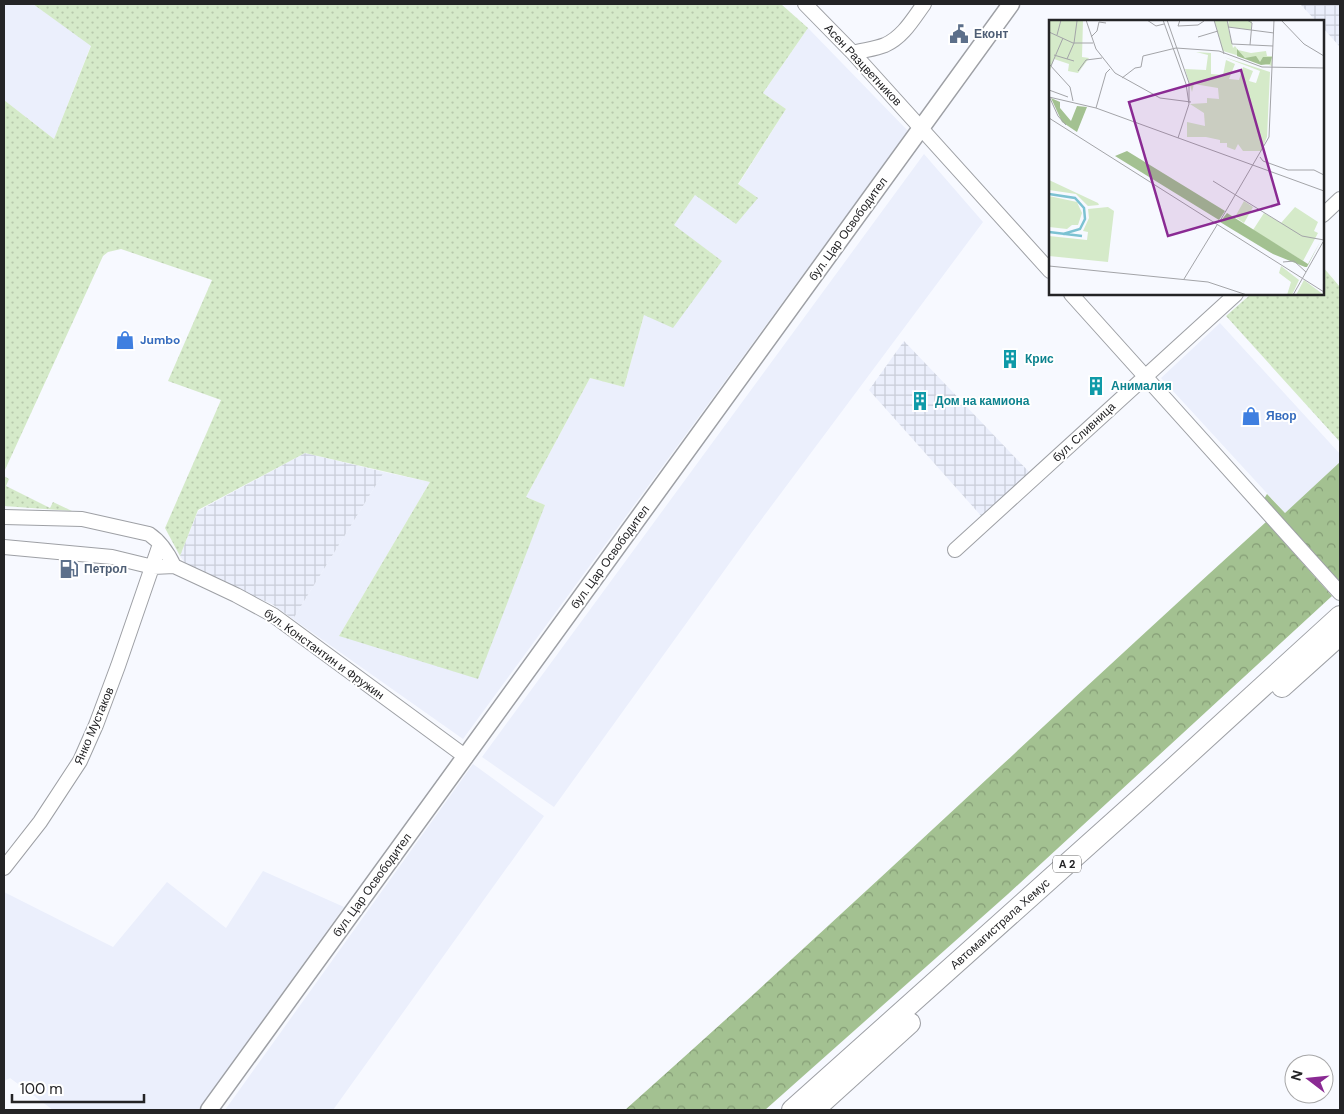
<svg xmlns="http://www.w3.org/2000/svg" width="1344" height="1114" font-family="'DM Sans',sans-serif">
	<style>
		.built { fill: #ebeffc }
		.industrial { fill: url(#industrial-grid) }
		.green { fill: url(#green-dots) }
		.forest { fill: url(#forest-crowns) }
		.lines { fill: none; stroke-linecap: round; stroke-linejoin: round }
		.minor-casing { stroke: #9ea0a5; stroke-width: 16 }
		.major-casing { stroke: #9ea0a5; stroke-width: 19 }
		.highway-casing { stroke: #9ea0a5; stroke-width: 22 }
		.minor { stroke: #fff; stroke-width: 14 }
		.major { stroke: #fff; stroke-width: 16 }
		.highway { stroke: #fff; stroke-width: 20 }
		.labels { text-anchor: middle; stroke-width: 4; stroke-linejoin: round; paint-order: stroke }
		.shield { fill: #fff; stroke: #666667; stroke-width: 1 }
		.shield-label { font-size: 11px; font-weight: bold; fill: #242426 }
		.service-label { font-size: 12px; font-weight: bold; fill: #4e5e75; stroke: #fff; text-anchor: start }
		.street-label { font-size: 12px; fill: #242426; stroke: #fff }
		.shop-label { font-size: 12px; font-weight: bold; fill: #366cbe; stroke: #fff; text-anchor: start }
		.culture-label { font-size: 12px; font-weight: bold; fill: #0d838f; stroke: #fff; text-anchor: start }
		.inset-river { fill: none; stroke: #7cc2d2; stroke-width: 2.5 }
		.inset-road { fill: none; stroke: #a3a4a8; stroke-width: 1 }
		.view { fill: #8a2a93; fill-opacity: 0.15; stroke: #8a2a93; stroke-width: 2.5 }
		.inset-edge { fill: none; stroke: #242426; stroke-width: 2.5 }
	</style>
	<defs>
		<pattern id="industrial-grid" width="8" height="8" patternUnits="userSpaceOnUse" patternTransform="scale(1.25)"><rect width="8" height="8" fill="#ebeffc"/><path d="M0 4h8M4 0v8" fill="none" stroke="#c9cdd8"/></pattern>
		<pattern id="green-dots" width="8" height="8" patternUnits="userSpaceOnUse" patternTransform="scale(1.25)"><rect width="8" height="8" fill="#d5eac9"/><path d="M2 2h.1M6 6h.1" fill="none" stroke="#b7c9ac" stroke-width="1.8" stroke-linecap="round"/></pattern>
		<pattern id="forest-crowns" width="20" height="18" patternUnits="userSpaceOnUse" patternTransform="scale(1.25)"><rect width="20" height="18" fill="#a3c191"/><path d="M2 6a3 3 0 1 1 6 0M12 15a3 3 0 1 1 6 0" fill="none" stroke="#859d76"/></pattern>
	</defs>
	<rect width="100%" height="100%" fill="#f7f9ff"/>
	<path class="built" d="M4,4H33L91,45L54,139L4,100Z
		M808,28L908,131L463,739L293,619L384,472L430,482L339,636L545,505L526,497L590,378L624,387L644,315L722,261L673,225L695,195L757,197L738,185L786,109L763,93Z
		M924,154L983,222L752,532L554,807L482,757Z
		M1220,323L1340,454V462L1285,513L1161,378Z
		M473,764L544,816L333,1110H225Z
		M263,871L344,907L198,1110H53L10,1078L4,1081V892L113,947L167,882L226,928Z"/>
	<path class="industrial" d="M1300,4H1340V47L1323,28V21H1316Z
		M904,341L1031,474L983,518L869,390Z
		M305,453L384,472L293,619L272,604L190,570L180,556L198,511Z"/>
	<path class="green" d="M33,4H781L808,28L763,93L786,109L738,184L758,198L736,224L695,195L674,225L722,261L673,328L644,315L624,387L590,378L526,497L545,505L478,679L339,636L430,482L305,453L198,510L180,556L165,528L221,400L168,381L212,280L121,249L108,252L103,256L4,472V100L54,139L91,46Z
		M1323,267L1340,287V442L1226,316L1251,294H1323Z
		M4,476L9,479L6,486L50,508L53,502L72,511L4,506Z"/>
	<path class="forest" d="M1340,462V584L1262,502L1267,494L1285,513Z
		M1266,522L1332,596L1008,894L765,1110H625C842,917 1051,717 1266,522Z"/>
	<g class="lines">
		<g class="minor-casing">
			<path id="minor" d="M805,4L853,53L1050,271
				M853,53C864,50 875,49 885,45C903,37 913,19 924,4
				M1323,215L1340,199
				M1071,294L1340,593
				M4,517L82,519L149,534C161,542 168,553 174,566
				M4,547L112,557L153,567L174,566L202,579L236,595L273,615L466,757
				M955,550L1236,294
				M4,868L40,822L80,761L96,725L118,666L160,544"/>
		</g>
		<g class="major-casing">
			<path id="major" d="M209,1110L1011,4"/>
		</g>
		<g class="highway-casing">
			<path id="highway" d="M1282,687L1340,635
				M792,1110L1145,794L1340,616
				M814,1110L910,1023"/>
		</g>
		<use href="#minor" class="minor"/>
		<use href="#major" class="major"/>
		<use href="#highway" class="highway"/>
	</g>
	<defs>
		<g id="civic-bare" transform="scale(1.5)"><path d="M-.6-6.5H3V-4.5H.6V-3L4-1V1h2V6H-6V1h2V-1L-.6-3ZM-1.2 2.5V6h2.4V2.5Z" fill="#5c6f8a" stroke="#fff" stroke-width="2.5" paint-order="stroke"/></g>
		<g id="shop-bare" transform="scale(1.5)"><path d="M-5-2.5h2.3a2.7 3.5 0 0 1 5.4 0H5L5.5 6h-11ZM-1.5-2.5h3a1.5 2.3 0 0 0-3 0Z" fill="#3f7fe0" stroke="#fff" stroke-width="2.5" paint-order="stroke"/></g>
		<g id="building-bare" transform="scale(1.5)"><path d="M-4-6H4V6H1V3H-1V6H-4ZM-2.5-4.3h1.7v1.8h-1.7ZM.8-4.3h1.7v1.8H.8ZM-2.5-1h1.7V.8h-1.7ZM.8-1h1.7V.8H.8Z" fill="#0f9aa8" stroke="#fff" stroke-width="2.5" paint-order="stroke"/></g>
		<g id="fuel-bare" transform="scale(1.5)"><path d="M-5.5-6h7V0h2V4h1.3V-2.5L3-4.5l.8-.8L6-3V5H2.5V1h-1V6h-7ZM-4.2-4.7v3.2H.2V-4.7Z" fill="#5c6f8a" stroke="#fff" stroke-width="2.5" paint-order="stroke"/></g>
	</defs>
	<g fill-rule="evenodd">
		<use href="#civic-bare" x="959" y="34"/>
		<use href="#shop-bare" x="125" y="340"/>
		<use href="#building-bare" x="1010" y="359"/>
		<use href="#building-bare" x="1096" y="386"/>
		<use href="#building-bare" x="920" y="401"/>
		<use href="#shop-bare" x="1251" y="416"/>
		<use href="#fuel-bare" x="69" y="569"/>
	</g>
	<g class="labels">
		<rect class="shield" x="1053" y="855.5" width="28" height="17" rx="4"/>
		<g class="shield-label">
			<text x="1067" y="868">A 2</text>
		</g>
		<g class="service-label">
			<text x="974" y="38">Еконт</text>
			<text x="84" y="573">Петрол</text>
		</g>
		<g class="street-label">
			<text transform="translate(863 65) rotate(47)" y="4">Асен Разцветников</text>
			<text transform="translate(848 229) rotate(-54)" y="4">бул. Цар Освободител</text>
			<text transform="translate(1084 432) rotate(-43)" y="4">бул. Сливница</text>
			<text transform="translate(610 557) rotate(-54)" y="4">бул. Цар Освободител</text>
			<text transform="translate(324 654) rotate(36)" y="4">бул. Константин и Фружин</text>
			<text transform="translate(94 726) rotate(-67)" y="4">Янко Мустаков</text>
			<text transform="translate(372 885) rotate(-54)" y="4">бул. Цар Освободител</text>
			<text transform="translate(1000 924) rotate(-42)" y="4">Автомагистрала Хемус</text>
		</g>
		<g class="shop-label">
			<text x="140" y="344">Jumbo</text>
			<text x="1266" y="420">Явор</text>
		</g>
		<g class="culture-label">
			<text x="1025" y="363">Крис</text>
			<text x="1111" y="390">Анималия</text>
			<text x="935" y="405">Дом на камиона</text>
		</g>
	</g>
	<g transform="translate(1049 20)">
		<rect width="275" height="275" fill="#f7f9ff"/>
		<path d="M0,0H34L33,37L40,38L29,53L19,51L20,44L5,39L0,53ZM165,0H178L179,5L180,0H203L202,10L179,7L184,28L186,26L189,30L202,33L217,31L218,36H223V46L174,31ZM147,32L162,33V54L174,55L177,40L186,44L180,59L190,60L194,47L204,51L200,61L207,63L211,51L175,37L221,52L218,117L212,131H194L189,124L186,130L178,127V123H171V120L157,117H138V102L156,106L155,93L141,84L158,83V78L170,79L169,68L145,64L143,72L136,49L157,50L159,35ZM0,160L49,183L50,185L39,186L27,174L0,170ZM0,176L28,182L33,193L29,205H23L18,209L0,207ZM195,181L204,187L195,203L186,197ZM59,187L65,191L59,242L0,236V216L38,220L39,212L34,211L40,198L39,189ZM246,187L269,202L265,211L269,213L254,241L204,210L215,193L232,203ZM232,246L250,260L243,275H238L242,262L230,253ZM255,260L275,275H247Z" fill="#d5eac9"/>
		<path d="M188,29L196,38L207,36L211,42L214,37H223L221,44L212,45L188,36ZM2,78L11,82V88L22,101L28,86L38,87L28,112L13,102ZM78,131L176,191L170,200L66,136ZM178,193L259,244L271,222L258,247H256L224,234L171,202Z" fill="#a3c191"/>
		<path class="inset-river" d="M0,174L26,178L35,188L36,199L31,209L14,214M0,212L33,216"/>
		<path class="inset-road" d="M37,0L47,29L66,53L111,78L142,82M98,0L107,6L115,4M114,0L137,64L140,84L129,118M118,0L140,63V83M131,0L129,6L149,5L155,1M165,0L175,34M178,0L183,24L224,26M198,0L203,3L201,25M232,0L255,24L275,36M179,7L225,13M0,12L24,23H44M8,15L12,0M42,17L48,11L50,2L57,3M149,17L169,11M5,35L25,41M18,39L25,23L28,1M0,44L21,67L24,81M2,46L14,18M29,51L37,40L53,38M73,58L86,48L92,47L94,36L127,28L170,31L213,47L275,48M0,70L19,77M0,76L9,96L17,105M0,77L47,88L275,171M47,88L57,53L61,49M0,98L275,272M211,137L214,141L239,150H265L275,155M164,161L253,216L275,220M171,201L220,117L225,0M234,242L245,241L257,252M0,246L159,262L198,275M135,259L168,205M244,275L274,222"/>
		<path class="view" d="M192,50L230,184L119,216L80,82Z"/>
		<rect width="275" height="275" class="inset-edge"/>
	</g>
	<rect width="1344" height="1114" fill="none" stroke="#242426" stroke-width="10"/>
	<g transform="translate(1309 1079) rotate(286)"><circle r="24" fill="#ffffff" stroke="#a7a7a8"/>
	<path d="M0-4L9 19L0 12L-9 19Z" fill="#8a2a93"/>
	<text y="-8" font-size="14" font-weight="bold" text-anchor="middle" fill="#242426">N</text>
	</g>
	<path d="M12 1094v8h132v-8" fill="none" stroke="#242426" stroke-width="2.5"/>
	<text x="20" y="1094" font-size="15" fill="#242426" stroke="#ffffff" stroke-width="4" paint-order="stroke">100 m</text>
</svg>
